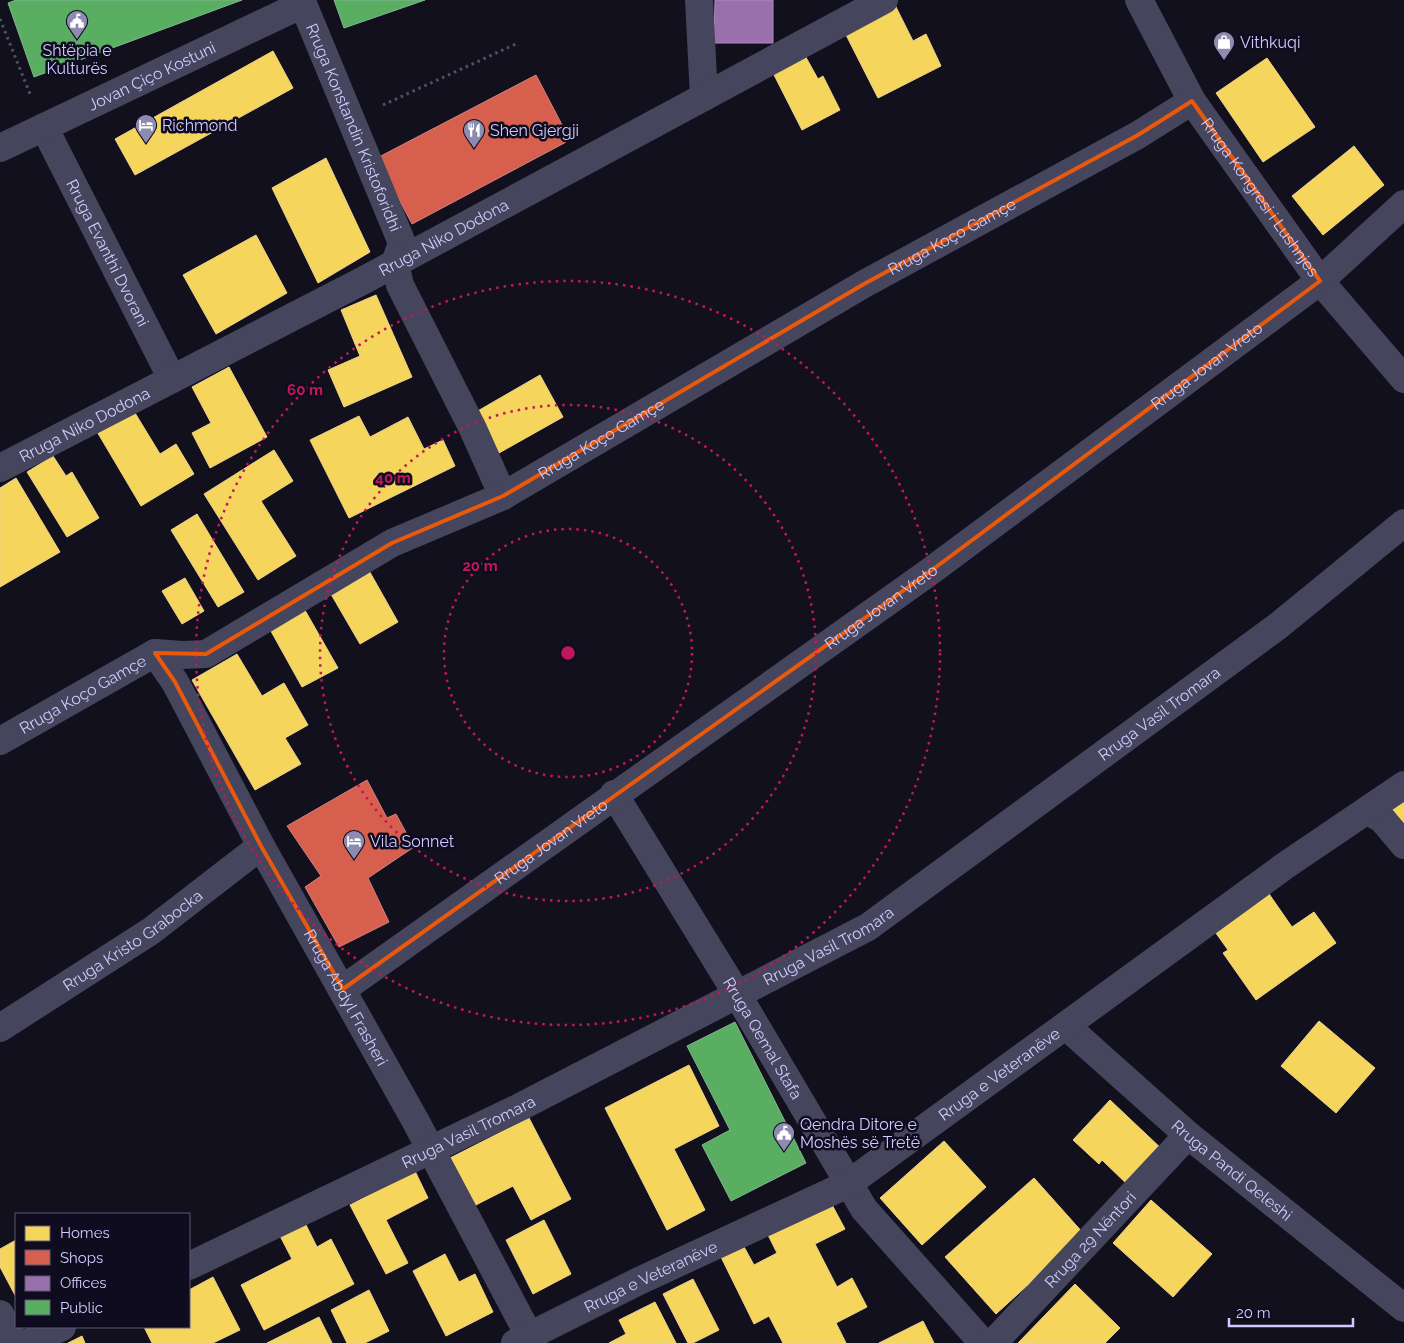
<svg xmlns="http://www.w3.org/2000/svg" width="1404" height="1343" font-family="Raleway,sans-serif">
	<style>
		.homes { fill: #f6d55c; stroke: #ebd28d }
		.shops { fill: #d6604d; stroke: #d48082 }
		.offices { fill: #9970ab; stroke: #aa8bc4 }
		.public { fill: #5aae61; stroke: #7db790 }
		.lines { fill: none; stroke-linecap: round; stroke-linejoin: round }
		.path { stroke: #485764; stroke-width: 3; stroke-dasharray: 2.5 4; stroke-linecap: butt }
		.minor { stroke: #45455d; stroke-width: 28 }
		.marked { fill: none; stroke: #e8590c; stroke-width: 4; stroke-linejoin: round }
		.ring { fill: none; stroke: #c2185b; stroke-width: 2.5; stroke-dasharray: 2.5 5 }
		.labels { text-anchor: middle; stroke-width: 5; stroke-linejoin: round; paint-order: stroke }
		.poi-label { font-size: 16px; fill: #d0cbff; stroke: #0f0c20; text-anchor: start }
		.street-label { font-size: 16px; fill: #d0cbff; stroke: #0f0c20 }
		.centre { fill: #c2185b; stroke: #0f0c20; stroke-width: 2.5 }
		.ring-label { font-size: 15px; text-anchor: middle; font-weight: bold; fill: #c2185b; stroke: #0f0c20; stroke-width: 5; stroke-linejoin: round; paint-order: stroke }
	</style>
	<rect width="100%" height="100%" fill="#12101c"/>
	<path class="homes" d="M895,5L913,41L926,34L941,66L878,98L844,31Z
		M273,51L293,88L135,175L115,139Z
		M803,52L818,79L823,76L840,110L802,130L771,69Z
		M1267,58L1315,127L1263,162L1216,93Z
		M1354,146L1384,185L1323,235L1292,196Z
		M326,158L370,252L318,283L272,188Z
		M256,235L287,293L216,334L183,275Z
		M376,295L412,377L344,407L328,370L360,356L341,310Z
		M229,367L267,437L210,468L192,433L211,423L192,387Z
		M540,375L563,417L499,453L476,412Z
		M132,408L160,454L176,444L194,474L141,506L96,430Z
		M359,416L370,437L408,417L424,449L443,440L455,466L349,518L310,440Z
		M274,450L293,481L261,501L296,556L258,580L204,494Z
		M53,456L66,476L72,472L99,518L67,537L27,472Z
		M16,478L60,552L0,587V488Z
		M197,514L244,592L218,607L171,530Z
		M367,567L398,622L360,644L328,589Z
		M185,578L204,611L182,624L162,591Z
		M302,605L338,668L302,687L267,624Z
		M237,654L262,696L284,683L308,725L285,738L301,764L255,790L192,680Z
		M1404,797V824L1390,806Z
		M1267,891L1292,927L1314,912L1336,943L1256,1000L1223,953L1228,950L1213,929Z
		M1319,1021L1375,1068L1336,1113L1281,1066Z
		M689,1065L719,1126L674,1149L705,1210L667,1230L605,1108Z
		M1110,1100L1165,1152L1131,1188L1102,1160L1099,1164L1073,1140Z
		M529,1118L571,1199L531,1220L513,1186L472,1207L448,1159Z
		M944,1141L986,1187L922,1245L880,1198Z
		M415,1171L428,1198L386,1220L408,1263L386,1274L350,1205Z
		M1034,1178L1084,1234L996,1314L945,1257Z
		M1151,1200L1212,1254L1173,1297L1113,1243Z
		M830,1201L845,1229L815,1244L837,1287L852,1278L867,1307L836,1323L846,1343H783L769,1316L754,1324L721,1257L743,1245L754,1265L777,1253L767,1233Z
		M544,1220L571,1274L533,1294L506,1240Z
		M304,1221L317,1247L331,1239L354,1284L264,1330L241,1285L292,1259L279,1234Z
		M16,1240V1297L0,1267V1249Z
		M445,1254L459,1282L475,1274L493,1312L446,1336L413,1271Z
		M213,1277L240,1330L213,1343H152L144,1327H189V1290Z
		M693,1279L719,1330L693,1343H688L663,1294Z
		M1075,1284L1120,1328L1105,1343H1018Z
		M369,1290L389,1331L365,1343H347L331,1310Z
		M655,1302L676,1343H609L626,1334L619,1320Z
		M319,1317L332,1343H267Z
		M923,1321L934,1343H879Z
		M82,1336L85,1343H68Z"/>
	<path class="shops" d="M536,75L570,140L412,224L377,158Z
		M367,780L387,818L396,814L414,847L368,878L389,922L339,947L305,887L321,876L287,826Z"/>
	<path class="offices" d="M715,0H773V43H714Z"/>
	<path class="public" d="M16,0H242L34,77L8,3Z
		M334,0H425L344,28Z
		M735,1022L806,1163L731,1201L702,1145L730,1130L687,1046Z"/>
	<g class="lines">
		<path class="path" d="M0,19L30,94
			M383,105L518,43"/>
		<g class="minor">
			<path d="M699,0L704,97"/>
			<path id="s1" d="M1139,0L1192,101L1320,281L1404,379"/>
			<path id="s2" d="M44,127L172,379"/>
			<path id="s3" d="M0,148L303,4L402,243L395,263L400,285L473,429L503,496"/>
			<path id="s4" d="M0,468L366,279L884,0"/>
			<path id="s5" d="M155,653L175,682L261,846L415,1120L533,1343"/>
			<path id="s6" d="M0,741L155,653L182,655L206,654L392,543L503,496L864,284L1138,135L1192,101"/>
			<path id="s7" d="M614,794L737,994L864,1209L983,1343"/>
			<path d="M1367,811L1382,819L1404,845"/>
			<path id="s8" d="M343,989L928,573L1320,281L1404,204"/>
			<path id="s9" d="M1066,1026L1188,1135L1404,1308"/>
			<path id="s10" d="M0,1028L151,931L261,846"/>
			<path id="s11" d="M189,1266L520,1107L868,927L1278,626L1404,523"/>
			<path d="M0,1314L15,1343"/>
			<path d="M28,1343L62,1327"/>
			<path id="s12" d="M515,1343L639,1281L848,1184L1286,865L1404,785"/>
			<path id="s13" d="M993,1343L1188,1135"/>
		</g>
	</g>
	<path class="marked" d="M1192,101L1320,281L928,573L343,989L261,846L175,682L155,653L206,654L392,543L503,496L864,284L1138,135Z"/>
	<g class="ring">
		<circle cx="568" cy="653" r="124"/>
		<circle cx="568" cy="653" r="248"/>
		<circle cx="568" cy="653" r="372"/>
	</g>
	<defs>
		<g id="civic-pin" transform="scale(1.125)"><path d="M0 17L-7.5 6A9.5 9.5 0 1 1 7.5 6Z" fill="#8e8ab0" stroke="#0f0c20"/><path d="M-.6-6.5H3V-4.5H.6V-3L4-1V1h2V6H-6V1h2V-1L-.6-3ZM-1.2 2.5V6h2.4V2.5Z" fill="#fff"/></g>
		<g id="shop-pin" transform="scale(1.125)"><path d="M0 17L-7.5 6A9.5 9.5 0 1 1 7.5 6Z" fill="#8e8ab0" stroke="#0f0c20"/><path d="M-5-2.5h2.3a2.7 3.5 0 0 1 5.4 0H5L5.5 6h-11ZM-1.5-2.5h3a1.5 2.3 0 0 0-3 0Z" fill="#fff"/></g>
		<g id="hotel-pin" transform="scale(1.125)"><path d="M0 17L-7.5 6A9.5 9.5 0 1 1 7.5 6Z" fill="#8e8ab0" stroke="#0f0c20"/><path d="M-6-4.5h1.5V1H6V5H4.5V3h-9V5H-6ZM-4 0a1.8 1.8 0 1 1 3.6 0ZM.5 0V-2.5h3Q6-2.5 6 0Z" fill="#fff"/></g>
		<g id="restaurant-pin" transform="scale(1.125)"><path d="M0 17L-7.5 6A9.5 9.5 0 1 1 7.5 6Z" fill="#8e8ab0" stroke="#0f0c20"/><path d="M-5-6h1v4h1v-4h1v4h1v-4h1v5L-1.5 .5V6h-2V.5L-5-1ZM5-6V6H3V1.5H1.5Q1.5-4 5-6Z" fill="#fff"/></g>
	</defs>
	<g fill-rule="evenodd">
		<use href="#civic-pin" x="77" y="21"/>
		<use href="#shop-pin" x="1224" y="42"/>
		<use href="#hotel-pin" x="146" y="125"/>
		<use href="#restaurant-pin" x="474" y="130"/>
		<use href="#hotel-pin" x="354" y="841"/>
		<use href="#civic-pin" x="784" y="1133"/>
	</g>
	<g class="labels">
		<g class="poi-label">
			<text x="1240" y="48">Vithkuqi</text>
			<text x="77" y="56" text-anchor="middle">Shtëpia e<tspan x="77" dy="18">Kulturës</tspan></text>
			<text x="162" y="131">Richmond</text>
			<text x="490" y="136">Shen Gjergji</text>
			<text x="370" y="847">Vila Sonnet</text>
			<text x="800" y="1130">Qendra Ditore e<tspan x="800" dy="18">Moshës së Tretë</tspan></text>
		</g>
		<g class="street-label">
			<text dy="6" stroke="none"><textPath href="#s3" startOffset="168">Jovan Çiço Kostuni</textPath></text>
			<text dy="6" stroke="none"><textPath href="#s3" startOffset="469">Rruga Konstandin Kristoforidhi</textPath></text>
			<text dy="6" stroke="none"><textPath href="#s1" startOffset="232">Rruga Kongresi i Lushnjes</textPath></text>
			<text dy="6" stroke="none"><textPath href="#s6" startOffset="1085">Rruga Koço Gamçe</textPath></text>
			<text dy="6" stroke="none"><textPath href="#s4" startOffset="500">Rruga Niko Dodona</textPath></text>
			<text dy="6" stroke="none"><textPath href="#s2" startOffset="141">Rruga Evanthi Dvorani</textPath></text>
			<text dy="6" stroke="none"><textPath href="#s8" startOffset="1065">Rruga Jovan Vreto</textPath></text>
			<text dy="6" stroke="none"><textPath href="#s4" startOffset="95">Rruga Niko Dodona</textPath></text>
			<text dy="6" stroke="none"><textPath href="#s6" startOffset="680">Rruga Koço Gamçe</textPath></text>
			<text dy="6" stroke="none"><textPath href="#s8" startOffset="660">Rruga Jovan Vreto</textPath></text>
			<text dy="6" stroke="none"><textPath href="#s6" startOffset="95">Rruga Koço Gamçe</textPath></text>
			<text dy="6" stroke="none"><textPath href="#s11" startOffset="1120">Rruga Vasil Tromara</textPath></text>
			<text dy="6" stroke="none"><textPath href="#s8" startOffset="255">Rruga Jovan Vreto</textPath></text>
			<text dy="6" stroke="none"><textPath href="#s10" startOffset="159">Rruga Kristo Grabocka</textPath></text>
			<text dy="6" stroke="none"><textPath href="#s11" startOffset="715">Rruga Vasil Tromara</textPath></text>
			<text dy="6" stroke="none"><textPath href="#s5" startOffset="394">Rruga Abdyl Frasheri</textPath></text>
			<text dy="6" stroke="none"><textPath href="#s7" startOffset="286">Rruga Qemal Stafa</textPath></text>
			<text dy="6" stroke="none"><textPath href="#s12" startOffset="556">Rruga e Veteranëve</textPath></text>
			<text dy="6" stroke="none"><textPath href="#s11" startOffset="310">Rruga Vasil Tromara</textPath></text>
			<text dy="6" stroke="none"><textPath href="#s9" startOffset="220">Rruga Pandi Qeleshi</textPath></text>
			<text dy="6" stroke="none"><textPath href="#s13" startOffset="142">Rruga 29 Nëntori</textPath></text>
			<text dy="6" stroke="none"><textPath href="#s12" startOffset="151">Rruga e Veteranëve</textPath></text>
		</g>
	</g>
	<circle cx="568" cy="653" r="8" class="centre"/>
	<g class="ring-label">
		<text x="305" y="395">60 m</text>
		<text x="393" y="483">40 m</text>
		<text x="480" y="571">20 m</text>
	</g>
	<rect x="15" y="1213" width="175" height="115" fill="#0f0c20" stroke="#5c5879"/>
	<rect x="25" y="1226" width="25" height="15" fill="#f6d55c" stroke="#5c5879"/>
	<text x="60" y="1238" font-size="15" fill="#d0cbff">Homes</text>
	<rect x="25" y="1250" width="25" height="15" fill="#d6604d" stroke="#5c5879"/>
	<text x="60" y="1263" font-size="15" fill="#d0cbff">Shops</text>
	<rect x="25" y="1276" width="25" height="15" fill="#9970ab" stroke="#5c5879"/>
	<text x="60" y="1288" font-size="15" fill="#d0cbff">Offices</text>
	<rect x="25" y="1300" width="25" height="15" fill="#5aae61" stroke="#5c5879"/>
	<text x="60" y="1313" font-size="15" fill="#d0cbff">Public</text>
	<path d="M1229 1318v8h124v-8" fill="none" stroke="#d0cbff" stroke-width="2.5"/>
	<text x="1236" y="1318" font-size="15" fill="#d0cbff" stroke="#0f0c20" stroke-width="4" paint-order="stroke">20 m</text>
</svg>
